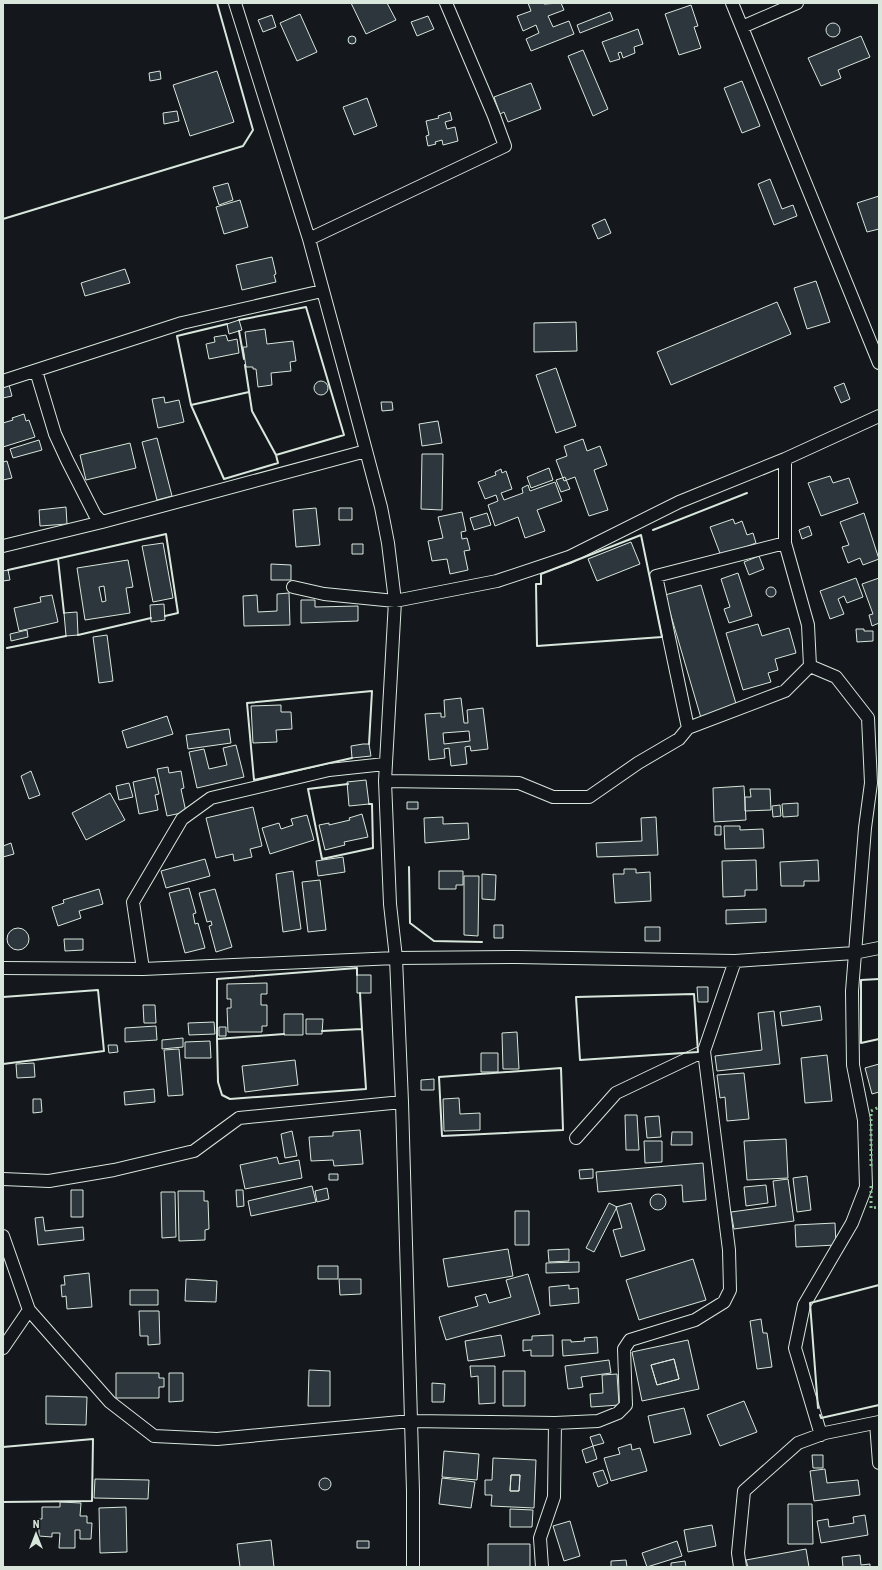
<svg xmlns="http://www.w3.org/2000/svg" width="882" height="1570" font-family="'Roboto Condensed',sans-serif">
	<style>
		.building { fill: #2c363c; stroke: #d8e6dc; fill-rule: evenodd }
		.lines { fill: none; stroke-linecap: round; stroke-linejoin: round }
		.minor-casing { stroke: #d8e6dc; stroke-width: 14 }
		.minor { stroke: #14181c; stroke-width: 12 }
		.hedge { stroke: #8ac095; stroke-width: 3; stroke-dasharray: 2 3; stroke-linecap: butt }
		.wall { stroke: #d8e6dc; stroke-width: 2 }
	</style>
	<rect width="100%" height="100%" fill="#14181c"/>
	<path class="building" d="M351,3H387L396,20L366,34Z
		M528,3H543L544,4L561,3L564,10L548,16L553,27L569,21L574,34L531,51L526,39L539,33L536,25L523,31L517,16L531,11Z
		M691,5L698,26L694,27L701,48L679,55L665,14Z
		M610,12L613,20L580,33L577,25Z
		M300,14L317,52L297,61L280,23Z
		M272,15L276,27L263,32L258,20Z
		M428,16L434,29L417,36L411,22Z
		M826 30a7 7 0 1 1 14 0a7 7 0 1 1-14 0Z
		M638,29L643,44L634,47L635,53L623,58L621,52L618,53L620,59L610,62L602,42Z
		M861,36L870,57L838,70L841,78L821,86L808,58Z
		M348 40a4 4 0 1 1 8 0a4 4 0 1 1-8 0Z
		M583,50L608,109L593,116L568,56Z
		M160,71L161,79L150,81L149,73Z
		M217,71L234,122L190,136L173,85Z
		M742,81L760,126L742,133L724,88Z
		M531,83L541,109L508,122L504,112L500,114L494,97Z
		M367,98L377,126L354,135L343,107Z
		M177,111L179,121L164,124L163,113Z
		M450,112L452,120L445,122L447,129L455,127L458,141L443,145L442,140L435,142L436,144L428,146L426,136L429,135L426,121L439,118L438,116Z
		M770,179L782,209L793,205L797,216L774,225L758,184Z
		M228,183L233,200L219,205L213,187Z
		M879,196V229L867,232L857,203Z
		M240,200L248,227L224,234L216,207Z
		M605,219L611,233L598,239L592,225Z
		M272,257L276,274L274,275L276,282L242,290L236,265Z
		M125,269L130,283L85,296L81,283Z
		M816,281L830,322L807,329L794,288Z
		M777,302L791,334L671,385L657,352Z
		M239,320L242,330L229,334L227,324Z
		M576,322L577,351L534,352V323Z
		M265,329L267,344L293,341L296,361L290,362L291,371L271,373L272,385L258,387L256,369H253V367H246L243,347H247L245,332Z
		M226,335L228,341L237,339L239,353L209,359L206,344L215,342L214,337Z
		M556,368L576,426L556,433L536,375Z
		M314 388a7 7 0 1 1 14 0a7 7 0 1 1-14 0Z
		M844,383L850,399L841,403L834,387Z
		M9,385L12,396L3,398V386Z
		M164,397L165,403L179,400L184,422L158,428L152,399Z
		M381,402H392L393,410L382,411Z
		M24,414L26,421L29,420L35,437L3,447V423L13,420L12,418Z
		M438,421L442,443L422,446L419,424Z
		M157,438L172,496L157,500L142,442Z
		M583,439L587,451L600,446L607,465L594,470L608,510L589,516L575,477L564,481L556,460L567,456L564,446Z
		M39,440L42,450L13,458L10,449Z
		M130,443L136,468L86,480L80,455Z
		M422,454H443L442,510L421,509Z
		M7,461L12,478L3,480V462Z
		M549,468L553,480L531,488L527,477Z
		M501,469L502,473L506,471L512,489L501,493L504,500L523,493L522,488L528,485L530,491L555,482L562,501L537,510L545,531L525,538L518,517L495,526L488,505L498,501L496,495L485,499L478,482L496,475L495,472Z
		M830,476L833,483L849,478L858,503L821,516L808,483Z
		M565,477L570,489L561,492L556,480Z
		M66,507L67,524L40,526L39,510Z
		M316,508L320,545L296,547L293,510Z
		M339,508H352V520H339Z
		M462,512L466,531L461,532L462,539L467,538L470,550L464,551L468,570L450,574L447,559L432,561L428,541L443,538L438,517Z
		M487,513L491,525L474,530L470,518Z
		M864,513L879,559L863,565L860,558L848,563L842,547L849,545L840,522Z
		M733,519L735,524L742,521L747,535L753,533L756,543L721,556L710,527Z
		M809,526L812,535L802,539L799,530Z
		M631,542L640,564L597,581L588,559Z
		M163,543L173,598L153,602L142,546Z
		M352,544H363V554H352Z
		M759,556L764,569L749,575L744,562Z
		M128,560L133,587L126,588L130,613L85,620L77,568ZM104,586L106,601L102,602L99,587Z
		M271,564L291,565V580H271Z
		M8,570L10,580L3,581V571Z
		M738,573L752,616L729,623L724,609L730,607L721,579Z
		M856,578L863,597L847,603L844,596L838,599L844,614L830,619L820,591Z
		M879,578V623L872,626L869,615L873,614L862,584Z
		M701,585L737,707L701,718L665,595Z
		M766 592a5 5 0 1 1 10 0a5 5 0 1 1-10 0Z
		M289,593L290,625L244,626L243,596L257,595L258,612L277,611V594Z
		M52,595L58,622L19,631L14,608L41,602L40,597Z
		M301,600H315V607L358,606V621L301,623Z
		M164,604L165,620L151,622L150,605Z
		M77,612L78,635L66,636L64,613Z
		M758,624L762,636L789,628L796,653L775,659L778,670L768,673L771,682L743,690L726,633Z
		M856,629H864V631H873V641L857,642Z
		M27,630L28,637L11,641L10,634Z
		M107,635L113,681L99,683L93,637Z
		M461,698L464,723H468L467,710L483,708L488,749L471,751L470,746L465,747L467,764L451,766L449,748L444,749L445,758L429,760L425,714L441,713V717H445L444,700ZM469,731L470,741L444,744L443,733Z
		M281,705V712H291L292,729L276,730L277,742L253,743L251,706Z
		M167,716L173,734L127,748L122,731Z
		M229,729L231,743L188,749L186,735Z
		M363,744H369L371,756L352,758L351,746Z
		M236,745L244,777L197,788L189,752L204,749L209,769L227,765L223,748Z
		M168,767L169,773L181,771L184,788L181,789L186,812L167,816L157,769Z
		M31,771L40,795L29,799L21,776Z
		M155,777L159,794L155,795L158,810L139,814L133,782Z
		M366,780L369,804L349,806L347,782Z
		M129,783L133,797L119,800L116,786Z
		M744,786L746,820L714,822L713,788Z
		M750,789H770L771,810L745,811V797H751Z
		M110,793L125,820L86,840L72,813Z
		M407,802H418V809H407Z
		M798,803V816L783,817L782,804Z
		M780,805L781,816L773,817L772,806Z
		M253,807L262,846L250,849L252,857L234,861L233,854L216,858L206,818Z
		M362,814L368,837L344,842L345,845L325,850L319,825L329,823V825L350,820L349,818Z
		M307,815L314,840L270,854L262,828L279,823L281,829L293,825L291,819Z
		M443,817V824L468,823L469,839L425,843L424,818Z
		M656,817L658,855L597,857L596,843L642,841L641,818Z
		M715,826H721V835H715Z
		M724,826H740V830L763,829L764,848L725,849Z
		M11,843L14,854L3,857V846Z
		M343,857L345,872L318,876L316,861Z
		M205,859L210,876L166,888L161,871Z
		M756,860L757,890H745V896L723,897L722,861Z
		M818,860L819,881H804V886H781L780,862Z
		M624,869H636V873L650,872L651,901L615,903L613,874H624Z
		M293,871L301,929L283,932L276,874Z
		M439,871H463V885H456V889H439Z
		M482,874L496,875L495,900L482,899Z
		M464,876H479L478,936L464,935Z
		M320,880L326,930L308,932L302,882Z
		M189,888L196,913L193,914L195,924L198,923L205,948L185,953L169,893Z
		M99,889L103,904L79,911L81,918L58,926L52,907L64,903L63,900Z
		M215,889L232,947L216,952L209,926L212,925L211,921L207,922L199,893Z
		M766,909V922L726,924V910Z
		M494,925H503V938H494Z
		M645,927H660V941H645Z
		M7 939a11 11 0 1 1 22 0a11 11 0 1 1-22 0Z
		M64,939H83V950L65,951Z
		M357,975H371V993H357Z
		M267,983V994H261V1005H267V1026H262V1032H228L227,1008H231V999H227V984Z
		M697,987H708V1002H698Z
		M143,1005H155L156,1023H144Z
		M820,1006L822,1020L782,1026L780,1012Z
		M774,1011L780,1064L717,1071L715,1056L762,1050L758,1013Z
		M284,1014H303V1035H284Z
		M306,1019H323L322,1034H306Z
		M214,1022L215,1034L189,1035L188,1023Z
		M156,1026L157,1040L125,1042V1028Z
		M219,1027H226V1036H219Z
		M517,1032L519,1069H503L502,1033Z
		M183,1038V1047L162,1049V1040Z
		M210,1041L211,1058H185V1042Z
		M108,1045H117L118,1052L109,1053Z
		M179,1049L183,1095L168,1096L164,1050Z
		M481,1053H498V1072H481Z
		M827,1055L832,1101L805,1103L801,1058Z
		M295,1060L298,1085L245,1092L242,1066Z
		M34,1063L35,1077L17,1078L16,1064Z
		M879,1064V1092L872,1094L865,1068Z
		M744,1073L749,1119L727,1121L725,1097L720,1098L717,1075Z
		M434,1079V1090H421V1080Z
		M154,1089L155,1102L125,1105L124,1092Z
		M459,1098L460,1114L480,1113V1130L444,1131L443,1099Z
		M33,1099H41L42,1112L33,1113Z
		M625,1115H637L639,1150H626Z
		M659,1116L661,1137L647,1138L645,1117Z
		M360,1130L363,1164L334,1166L333,1160L311,1161L309,1137L333,1136V1132Z
		M292,1131L297,1156L285,1158L281,1134Z
		M672,1132H692V1145H671Z
		M786,1139L788,1178L747,1180L744,1141Z
		M644,1141H662V1162L645,1163Z
		M277,1157L279,1164L299,1160L302,1178L245,1189L240,1165Z
		M703,1163L706,1200L683,1202L682,1185L598,1192L596,1172Z
		M593,1169V1178L580,1179L579,1170Z
		M329,1174H338V1180H329Z
		M807,1176L811,1210L797,1212L793,1178Z
		M788,1179L794,1221L734,1229L731,1212L776,1206L773,1181Z
		M766,1185L768,1203L746,1206L744,1187Z
		M312,1186L316,1202L251,1216L248,1201Z
		M327,1188L329,1199L317,1202L315,1191Z
		M71,1190H83V1217H71Z
		M236,1190H243L244,1206L237,1207Z
		M178,1191H204V1201H208L209,1229L205,1230V1240L179,1241Z
		M161,1192H175L176,1237L162,1238Z
		M650 1202a8 8 0 1 1 16 0a8 8 0 1 1-16 0Z
		M609,1203L617,1207L594,1252L586,1248Z
		M631,1203L645,1250L621,1257L613,1230L622,1228L616,1207Z
		M515,1211H529V1245H515Z
		M43,1217L45,1231L83,1227L84,1240L38,1245L35,1218Z
		M835,1223L836,1245L796,1247L795,1225Z
		M508,1249L513,1276L448,1287L443,1259Z
		M569,1249V1261L549,1262L548,1250Z
		M693,1259L706,1300L639,1320L626,1280Z
		M579,1262V1272L546,1273V1263Z
		M318,1266H338V1279H318Z
		M89,1273L92,1307L67,1309L66,1296L62,1297L61,1285H65L64,1276Z
		M528,1274L540,1314L446,1340L439,1317L478,1306L475,1297L486,1294L489,1303L511,1297L506,1280Z
		M186,1279L217,1281L216,1302L185,1301Z
		M339,1279H361V1294L340,1295Z
		M569,1285V1289L578,1288L579,1303L550,1306L549,1287Z
		M130,1290H158V1305H130Z
		M139,1311H159L160,1344L148,1345V1336H140Z
		M761,1319L763,1333H767L772,1367L757,1369L750,1321Z
		M501,1335L505,1356L468,1361L465,1341Z
		M553,1335V1356H531V1350L523,1351V1340H532V1336Z
		M597,1337L598,1353L563,1356L562,1340H571V1342L585,1341L584,1338Z
		M688,1340L699,1389L642,1401L632,1352ZM674,1359L679,1379L657,1385L651,1365Z
		M674,1359L679,1379L657,1385L651,1365Z
		M609,1360L611,1373L581,1377L583,1387L568,1389L565,1366Z
		M470,1366H495V1403L479,1404L478,1376L471,1377Z
		M309,1370L330,1371V1406H308Z
		M503,1371H525V1406H503Z
		M116,1373H159V1378H164V1387H159V1398H116Z
		M169,1373H183V1401L169,1402Z
		M617,1374L619,1405L591,1407L590,1394L603,1393L602,1375Z
		M432,1383L445,1384L444,1402H432Z
		M46,1396L87,1397L86,1425L46,1424Z
		M744,1401L757,1432L720,1446L707,1415Z
		M684,1408L691,1434L654,1443L648,1416Z
		M600,1434L604,1443L593,1446L590,1437Z
		M631,1444L632,1450L640,1448L647,1471L611,1481L604,1458L620,1454L618,1448Z
		M593,1446L597,1459L586,1463L582,1450Z
		M444,1451L479,1454L477,1480L442,1477Z
		M812,1455H823V1468H813Z
		M493,1458L536,1460L534,1508L491,1506L492,1495H485V1480H492ZM511,1475H520L519,1491H510Z
		M825,1469L827,1483L858,1480L860,1495L814,1501L810,1471Z
		M603,1470L608,1483L598,1487L593,1473Z
		M511,1475H520L519,1491H510Z
		M319 1484a6 6 0 1 1 12 0a6 6 0 1 1-12 0Z
		M442,1478L475,1482L471,1508L439,1504Z
		M95,1479L149,1480L148,1499L94,1498Z
		M60,1502L81,1503L80,1516H87V1523H92L91,1539H80V1530H75V1548H59L60,1533H52V1537L39,1536V1519H42V1507H60Z
		M788,1504H812L813,1544H788Z
		M126,1507L127,1552L100,1553L99,1508Z
		M510,1509L533,1510L532,1527H510Z
		M865,1515L868,1535L821,1543L817,1521L828,1519L829,1527L854,1523L853,1517Z
		M570,1521L580,1556L564,1561L553,1526Z
		M712,1525L716,1546L688,1552L684,1530Z
		M271,1540L274,1567H240L237,1544Z
		M357,1541H369V1548H357Z
		M677,1541L682,1556L647,1567L642,1553Z
		M488,1544H530V1567H488Z
		M806,1549L809,1567H748L746,1560Z
		M860,1555L861,1565L870,1564V1567H843L842,1557Z
		M626,1560L627,1567H611V1561Z
		M685,1561L686,1567H671V1563Z"/>
	<g class="lines">
		<g class="minor-casing">
			<path id="minor" d="M235,3L309,239L351,394L381,507L388,543L395,601L385,781L390,904L396,958L402,1102L413,1491V1567
				M732,3L879,363
				M742,27L797,3
				M309,239L505,146L494,116L446,3
				M36,371L55,434L67,460L95,515L102,522
				M3,381L182,323L322,291
				M3,546L102,522L366,451
				M293,587L324,594L395,601L497,581L569,557L679,502L785,459L879,416
				M810,666L836,677L868,718L871,783L865,828L852,991L853,1065L864,1120L866,1187L852,1223L804,1305L795,1348L821,1435
				M688,728L656,576L785,543
				M385,781L519,783L553,797H589L638,763L679,739L688,728L785,691L810,666L808,625L785,543V459
				M3,968L143,969L396,958L516,957L735,961L854,953L879,948
				M143,969L133,902L182,819L211,798L329,770L385,764
				M576,1138L616,1093L704,1051
				M3,1179L49,1181L114,1170L194,1151L239,1118L402,1102
				M3,1236L29,1310L110,1402L154,1436L217,1439L411,1421L555,1423L598,1421L618,1413L626,1405L624,1349L630,1340L695,1320L724,1302L730,1290L729,1250L704,1051L735,961
				M3,1348L29,1310
				M876,1423L879,1463
				M542,1567L540,1538L554,1497L555,1423
				M740,1567L738,1553L744,1491L798,1443L825,1433L879,1422"/>
		</g>
		<use href="#minor" class="minor"/>
		<path class="hedge" d="M871,1166V1111L879,1107
			M871,1186V1208L879,1207"/>
		<path class="wall" d="M3,219L243,146L253,130L217,3
			M239,320L306,307L344,435L276,455L252,411L245,365
			M227,324L177,336L191,405L224,479L278,463L276,455
			M239,331L244,359
			M191,405L249,392
			M653,530L747,493
			M641,535L662,637L537,646L536,584H541V574Z
			M58,559L64,613
			M8,570L166,534L178,613L165,616
			M78,635L151,618
			M7,648L66,636
			M352,758L254,780L247,703L372,691L369,744
			M348,784L308,789L322,859L373,848L372,804H369
			M409,867L410,923L434,941L482,942
			M879,979L861,980V1043L879,1039
			M694,994L698,1052L580,1060L576,997Z
			M3,997L98,990L104,1051L3,1064
			M322,1031L362,1029L360,993
			M284,1034L217,1039V979L357,968V975
			M217,1039L218,1082L222,1095L230,1099L366,1089L362,1029
			M561,1068L563,1130L442,1136L439,1077Z
			M818,1408L810,1303L879,1285
			M820,1415L821,1418L879,1405
			M3,1447L93,1439L92,1501L3,1502"/>
	</g>
	<rect width="882" height="1570" fill="none" stroke="#d8e6dc" stroke-width="8"/>
	<g transform="translate(36 1534)" stroke="#14181c" stroke-width="3" paint-order="stroke">
	<path d="M0-3L7 15L0 10L-7 15Z" fill="#d8e6dc"/>
	<text y="-6" font-size="11" font-weight="bold" text-anchor="middle" fill="#d8e6dc">N</text>
	</g>
</svg>
